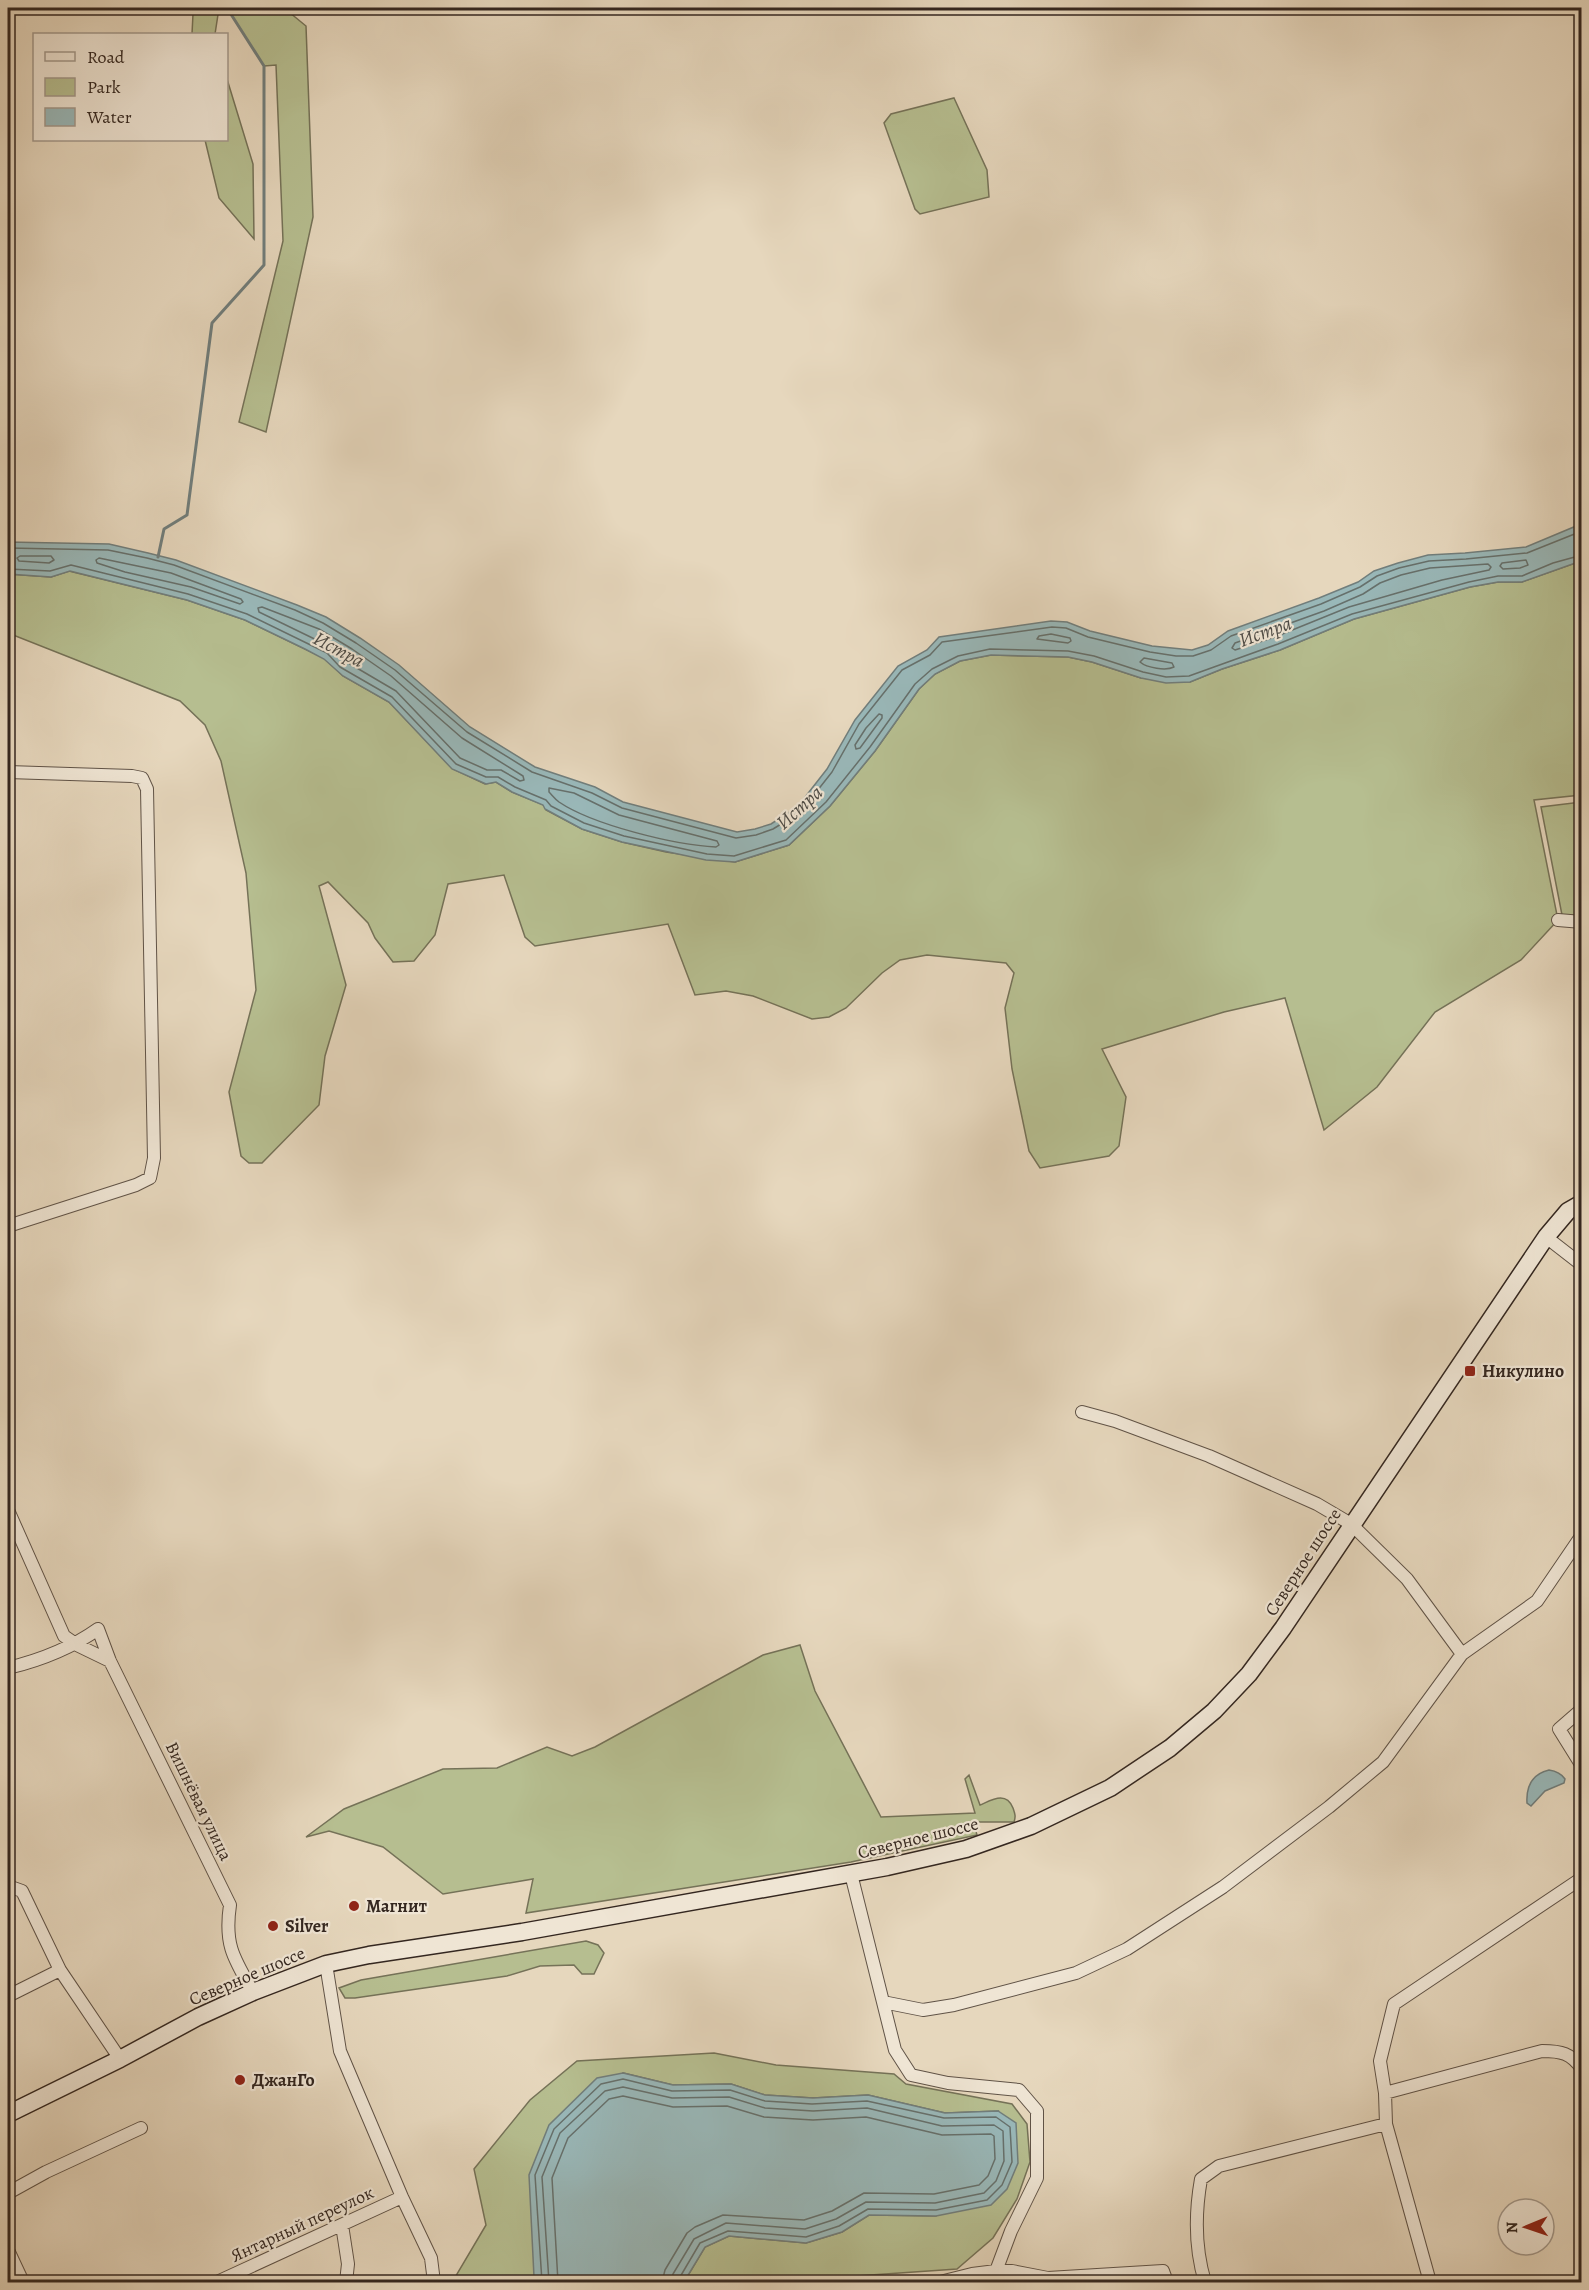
<svg xmlns="http://www.w3.org/2000/svg" width="1589" height="2290" font-family="Alegreya,serif">
	<style>
		.green { fill: #b6be90; stroke: #757258; stroke-width: 1.5 }
		.water { fill: #99b8b9; stroke: #717e7c; stroke-width: 1.5 }
		.lines { fill: none; stroke-linecap: round; stroke-linejoin: round }
		.shore { stroke: #66706c; stroke-width: 1.5 }
		.stream { stroke: #717e7c; stroke-width: 3 }
		.street-casing { stroke: #605347; stroke-width: 14 }
		.secondary-casing { stroke: #342720; stroke-width: 19 }
		.street { stroke: #efe5d4; stroke-width: 12 }
		.secondary { stroke: #efe5d4; stroke-width: 16 }
		.poi-dot { fill: #8f2418; stroke: #efe5d4; stroke-width: 2 }
		.labels { text-anchor: middle; stroke-width: 4.5; stroke-linejoin: round; paint-order: stroke }
		.poi-label { font-size: 18px; font-weight: bold; fill: #342720; stroke: #efe5d4; text-anchor: start }
		.street-label { font-size: 18px; fill: #342720; stroke: #efe5d4 }
		.water-label { font-size: 20px; font-style: italic; fill: #4d4b46; stroke: #efe5d4 }
	</style>
	<rect width="100%" height="100%" fill="#e6d7bd"/>
	<filter id="stains"><feTurbulence type="fractalNoise" baseFrequency=".00333" numOctaves="4"/><feColorMatrix values="0 0 0 0 .2 0 0 0 0 .09 0 0 0 0 .02 0 0 0 .5 -.17"/></filter>
	<radialGradient id="worn" r=".72"><stop offset=".6" stop-color="#630" stop-opacity="0"/><stop offset="1" stop-color="#630" stop-opacity=".3"/></radialGradient>
	<path class="green" d="M142,8H219L215,34H192L193,14Z
		M227,8H284L306,26L313,217L266,432L239,422L283,241L276,65L264,66Z
		M227,79L253,164L254,239L219,198L205,140H226Z
		M954,98L987,170L989,197L920,214L915,209L884,123L891,114Z
		M1581,561V795L1534,800L1558,920L1521,960L1435,1012L1377,1087L1324,1130L1285,998L1224,1012L1102,1049L1126,1097L1119,1146L1109,1156L1040,1168L1029,1151L1012,1069L1005,1008L1014,973L1006,963L927,955L900,960L882,973L846,1008L829,1017L812,1019L753,996L726,991L695,995L668,924L535,946L525,937L504,875L448,884L435,935L414,961L393,962L375,938L368,923L328,882L319,886L346,985L325,1056L319,1105L262,1163H249L241,1156L229,1092L256,990L246,873L221,761L205,725L180,701L8,633V574L51,577L69,571L187,600L245,620L305,649L324,658L343,676L389,702L453,769L485,784L496,782L512,792L544,805L546,810L582,829L622,842L666,852L735,862L789,845L830,806L875,751L919,689L935,674L960,661L991,655L1068,657L1092,662L1141,678L1190,682L1222,669L1280,650L1354,619L1470,587L1498,582H1522Z
		M1581,802V916L1562,915L1541,807Z
		M800,1645L815,1691L881,1817L975,1813L965,1779L969,1775L980,1805C992,1800 1006,1791 1013,1808C1015,1814 1016,1816 1014,1822H973L977,1835L851,1862L526,1913L533,1879L443,1894L383,1847L329,1831L306,1837L344,1809L443,1769L497,1768L547,1747L572,1756L595,1747L763,1655Z
		M586,1941L598,1945L604,1953L594,1974H582L574,1965L540,1966L507,1976L355,1998H345L339,1988L361,1980Z
		M714,2053L776,2065L894,2074L906,2084L1012,2104L1027,2124L1030,2162L1017,2199L993,2238L957,2269L842,2277L813,2282H684L705,2247L729,2236L806,2243L842,2232L869,2215L936,2216L998,2111L945,2113L868,2095L813,2098L765,2095L731,2084L673,2085L623,2073L534,2277L537,2282H455L454,2279L486,2225L474,2169L530,2100L577,2061Z"/>
	<path class="water" d="M1581,524V561L1522,582H1498L1470,587L1354,619L1280,650L1222,669L1190,682L1166,683L1141,678L1092,662L1068,657L991,655L960,661L935,674L919,689L875,751L830,806L789,845L735,862L706,860L622,842L582,829L545,809L543,805L512,792L496,782L486,784L452,769L389,702L343,676L324,659L305,649L245,620L187,600L70,571L51,577L8,574V542L109,544L148,553L176,560L297,605L326,617L360,638L399,665L470,727L535,767L595,787L623,802L737,832L755,829L771,824L788,813L802,801L827,769L855,720L898,666L927,650L939,637L1051,621L1067,622L1090,631L1152,646L1192,650L1208,645L1228,631L1319,598L1358,582L1374,571L1398,563L1428,555L1465,553L1526,547Z
		M1549,1770C1556,1771 1561,1773 1565,1779L1564,1783L1545,1791L1531,1806L1527,1803C1526,1786 1532,1774 1549,1770Z
		M623,2073L673,2085L731,2084L765,2095L813,2098L868,2095L945,2113L998,2111L1016,2123L1018,2163L1007,2189L991,2205L936,2216L869,2215L842,2232L806,2243L729,2236L705,2247L684,2282H537L534,2277L529,2175L549,2125L597,2078Z"/>
	<g class="lines">
		<path class="shore" d="M8,548L108,550L147,558L174,565L295,610L323,623L356,643L395,670L467,732L532,772L592,793L622,808L736,838L756,835L773,829L791,818L806,805L832,772L859,724L902,670L930,655L942,642L1052,627L1066,628L1088,637L1150,652L1176,656H1193L1211,650L1231,636L1321,604L1360,587L1377,576L1399,568L1429,561L1466,559L1527,553L1582,531
			M20,556H51L54,560L49,563L19,561L17,558Z
			M99,558L171,573L241,599L243,602L240,604L191,587L125,572L97,563L96,560Z
			M1526,560L1528,565L1520,568L1503,569L1500,566L1502,563Z
			M1488,564L1491,567L1489,570L1442,580L1349,607L1275,637L1235,650L1232,648L1235,643L1324,611L1363,594L1380,583L1401,575L1430,568Z
			M8,569L50,571L71,565L188,594L247,614L327,653L340,667L392,697L456,764L486,777H498L515,787L546,800L551,806L584,823L624,836L707,854L734,856L786,840L826,802L870,747L915,684L932,669L958,656L990,649L1068,651L1094,656L1143,672L1166,677L1189,676L1278,644L1352,614L1469,582L1498,576H1522L1553,563L1582,555
			M262,607L319,629L352,649L391,676L462,738L523,776L524,780L520,781L501,770H487L460,758L396,691L345,661L331,647L259,612L258,608Z
			M1051,634L1070,638L1071,641L1068,643L1037,639L1039,636Z
			M1144,658L1172,663L1174,667C1166,671 1147,668 1140,662Z
			M879,714L882,715V718L860,748L856,749L855,745L866,728Z
			M549,788L574,793L619,815L717,841L719,845L716,847C675,845 593,825 559,802C555,799 552,795 549,792Z
			M542,2282L535,2175L554,2129L601,2084L623,2079L672,2091L730,2090L765,2101L812,2104L867,2101L944,2118L996,2117L1010,2127L1012,2162L1002,2185L987,2200L936,2210L868,2209L839,2226L806,2237L728,2231L700,2243L680,2277L679,2282
			M549,2282L542,2177L560,2133L605,2091L623,2087L672,2098L729,2097L765,2108L813,2111L867,2108L942,2126L994,2125L1003,2131L1004,2161L996,2181L984,2193L935,2203L866,2202L836,2219L805,2229L726,2223L694,2239L673,2274L671,2282
			M558,2282L552,2178L568,2138L609,2099L623,2096L673,2107L727,2106L764,2117L813,2120L866,2117L942,2135L991,2134L994,2136L995,2159L988,2176L979,2185L934,2194L864,2193L832,2211L804,2220L723,2215L695,2227L687,2233L665,2270L662,2282"/>
		<path class="stream" d="M158,557L164,529L187,515L212,323L264,265V66L227,8"/>
		<g class="street-casing">
			<path id="street" d="M8,772L132,776L142,778L147,789L154,1158L150,1178L136,1185L8,1226
				M1558,920L1582,922
				M1546,1237L1582,1265
				M1082,1412L1115,1421L1209,1456L1317,1504L1351,1524L1407,1579L1462,1654
				M8,1510L64,1636L77,1645L110,1661
				M8,1668C41,1660 70,1649 98,1629L110,1661L230,1905C224,1945 234,1959 253,1992
				M1582,1709L1559,1729L1582,1766
				M851,1874L895,2050L911,2075L948,2083L1019,2090L1037,2111V2178L1011,2231L996,2271L972,2274L940,2282
				M8,1886L22,1891L60,1970
				M326,1964L340,2051L402,2197L431,2258L434,2282
				M8,1996L60,1970L120,2059
				M883,2002L923,2010L954,2005L1076,1973L1127,1949L1223,1887L1329,1807L1383,1762L1462,1654L1537,1601L1582,1535
				M1385,2093L1542,2051C1561,2051 1571,2053 1582,2069
				M8,2193L46,2172L141,2128
				M342,2225L348,2264L346,2282
				M8,2250L23,2282
				M996,2271H1012L1048,2278L1163,2271L1167,2282
				M217,2282L402,2197
				M1205,2282C1195,2249 1195,2213 1201,2179L1219,2166L1386,2124
				M1430,2282L1386,2124L1385,2093L1380,2061L1394,2004L1582,1878"/>
		</g>
		<g class="secondary-casing">
			<path id="secondary" d="M8,2114L120,2059L198,2017L253,1992L326,1964L369,1955L522,1932L887,1867L966,1849L1031,1826L1110,1788L1170,1748L1214,1711L1249,1674L1283,1628L1546,1237L1568,1211L1582,1203"/>
		</g>
		<use href="#street" class="street"/>
		<use href="#secondary" class="secondary"/>
	</g>
	<g class="poi-dot">
		<rect x="1464" y="1365" width="12" height="12" rx="3"/>
		<circle cx="354" cy="1906" r="6"/>
		<circle cx="273" cy="1926" r="6"/>
		<circle cx="240" cy="2080" r="6"/>
	</g>
	<g class="labels">
		<g class="poi-label">
			<text x="1482" y="1377">Никулино</text>
			<text x="366" y="1912">Магнит</text>
			<text x="285" y="1932">Silver</text>
			<text x="252" y="2086">ДжанГо</text>
		</g>
		<g class="street-label">
			<text transform="translate(1303 1562) rotate(-57)" y="6">Северное шоссе</text>
			<text transform="translate(199 1801) rotate(64)" y="6">Вишнёвая улица</text>
			<text transform="translate(918 1838) rotate(-14)" y="6">Северное шоссе</text>
			<text transform="translate(247 1976) rotate(-23)" y="6">Северное шоссе</text>
			<text transform="translate(302 2224) rotate(-25)" y="6">Янтарный переулок</text>
		</g>
		<g class="water-label">
			<text transform="translate(1265 631) rotate(-20)" y="7">Истра</text>
			<text transform="translate(339 649) rotate(28)" y="7">Истра</text>
			<text transform="translate(799 807) rotate(-42)" y="7">Истра</text>
		</g>
	</g>
	<rect width="1589" height="2290" fill="none" stroke="#e6d7bd" stroke-width="30"/>
	<rect x="9" y="9" width="1571" height="2272" fill="none" stroke="#342720" stroke-width="3"/>
	<rect x="15" y="15" width="1559" height="2260" fill="none" stroke="#342720" stroke-width="1.5"/>
	<rect x="33" y="33" width="195" height="108" fill="#efe5d4" stroke="#a4998c" stroke-width="1.5"/>
	<rect x="45" y="52" width="30" height="9" fill="#efe5d4" stroke="#a4998c" stroke-width="1.5"/>
	<text x="87" y="63" font-size="18" fill="#342720">Road</text>
	<rect x="45" y="78" width="30" height="18" fill="#b6be90" stroke="#a4998c" stroke-width="1.5"/>
	<text x="87" y="93" font-size="18" fill="#342720">Park</text>
	<rect x="45" y="108" width="30" height="18" fill="#99b8b9" stroke="#a4998c" stroke-width="1.5"/>
	<text x="87" y="123" font-size="18" fill="#342720">Water</text>
	<g transform="translate(1526 2227) rotate(268)"><circle r="28" fill="#efe5d4" stroke="#a4998c" stroke-width="1.5"/>
	<path d="M0-4.5L10 22L0 15L-10 22Z" fill="#8f2418"/>
	<text y="-9" font-size="16" font-weight="bold" text-anchor="middle" fill="#342720">N</text>
	</g>
	<rect width="100%" height="100%" filter="url(#stains)"/>
	<rect width="100%" height="100%" fill="url(#worn)"/>
</svg>
